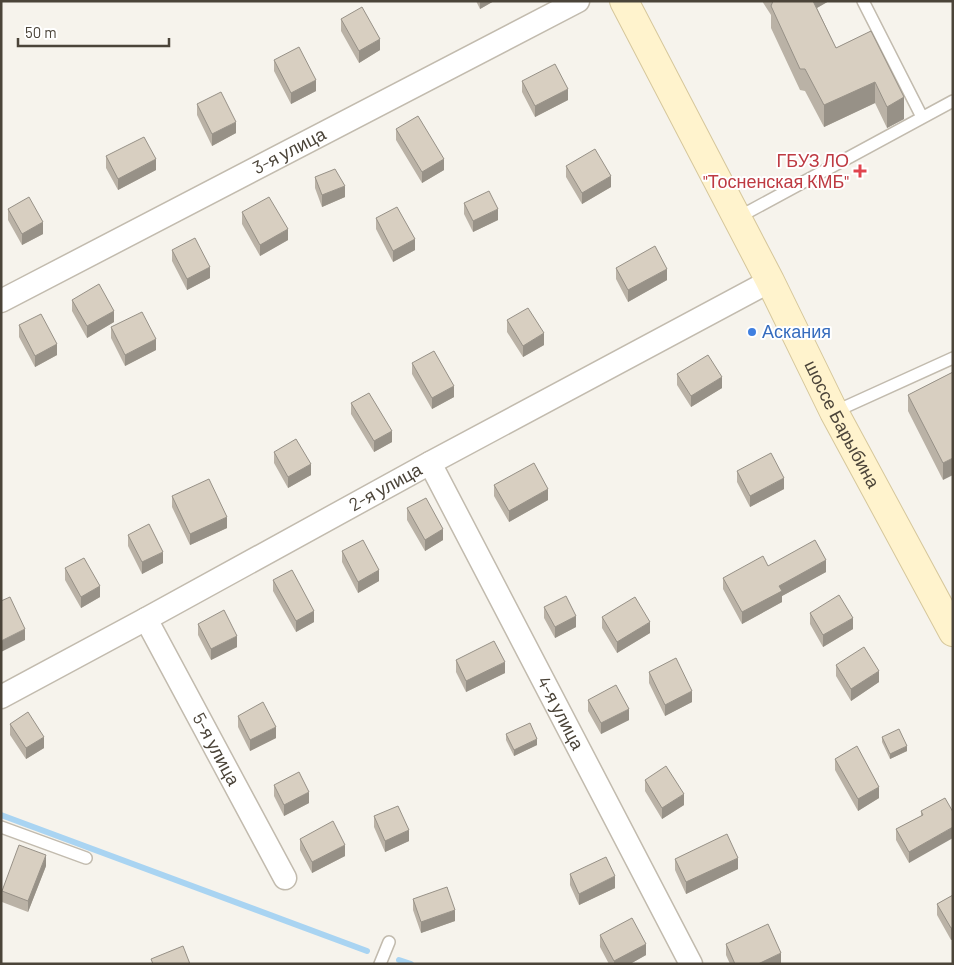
<svg xmlns="http://www.w3.org/2000/svg" width="954" height="965" font-family="Barlow,sans-serif">
	<style>
		.lines { fill: none; stroke-linecap: round; stroke-linejoin: round }
		.stream { stroke: #a9d4f2; stroke-width: 6 }
		.service-casing { stroke: #c2bbae; stroke-width: 14 }
		.minor-casing { stroke: #c2bbae; stroke-width: 25 }
		.secondary-casing { stroke: #d6c79b; stroke-width: 30 }
		.service { stroke: #fff; stroke-width: 11 }
		.minor { stroke: #fff; stroke-width: 22 }
		.secondary { stroke: #fff3cd; stroke-width: 28 }
		.wall { fill: #bab2a6 }
		.shaded-wall { fill: #979187 }
		.building { fill: #d8cfc1; stroke: #979187 }
		.health-dot { fill: #e0444e; stroke: #fff; stroke-width: 2 }
		.shop-dot { fill: #3f7fe0; stroke: #fff; stroke-width: 2 }
		.labels { text-anchor: middle; stroke-width: 4; stroke-linejoin: round; paint-order: stroke }
		.street-label { font-size: 18px; fill: #4b4439; stroke: #fff }
		.health-label { font-size: 18px; fill: #be3a42; stroke: #fff; text-anchor: end }
		.shop-label { font-size: 18px; fill: #366cbe; stroke: #fff; text-anchor: start }
	</style>
	<rect width="100%" height="100%" fill="#f6f3ec"/>
	<g class="lines">
		<path class="stream" d="M1,815L367,951
			M399,960L411,964"/>
		<g class="service-casing">
			<path id="service" d="M863,1L922,117
				M737,218L953,101
				M834,412L953,358
				M1,827L86,858
				M380,964L389,942"/>
		</g>
		<g class="minor-casing">
			<g id="minor">
				<path id="s1" d="M1,301L578,1"/>
				<path id="s2" d="M430,463L691,964"/>
				<path id="s3" d="M146,619L285,878"/>
				<path id="s4" d="M1,697L146,619L430,463L770,281"/>
			</g>
		</g>
		<g class="secondary-casing">
			<g id="secondary">
				<path id="s5" d="M624,1L770,281L834,412L953,632"/>
			</g>
		</g>
		<use href="#service" class="service"/>
		<use href="#minor" class="minor"/>
		<use href="#secondary" class="secondary"/>
	</g>
	<path class="wall" d="M476,1H494L480,9Z
		M762,1H829L817,8L836,48L871,31L904,119L887,128L875,103L824,127L805,91L800,90L771,28V15Z
		M341,19L380,50L359,63L341,31Z
		M274,60L316,91L291,104L274,71Z
		M522,81L568,100L535,117L522,92Z
		M197,104L236,133L212,146L197,115Z
		M396,129L444,170L422,183L396,140Z
		M106,156L156,170L118,190L106,168Z
		M566,166L611,187L582,204L566,177Z
		M315,177L345,197L322,207L315,188Z
		M464,203L498,220L473,232L464,214Z
		M8,209L43,234L22,245L8,220Z
		M242,212L288,240L260,256L242,224Z
		M376,218L415,250L393,262L376,229Z
		M172,250L210,278L187,290L172,261Z
		M616,268L667,280L628,302L616,279Z
		M72,300L114,322L87,338L72,311Z
		M507,320L544,345L523,357L507,332Z
		M19,325L57,355L35,367L19,337Z
		M111,327L156,350L125,366L111,338Z
		M412,363L454,397L432,409L412,374Z
		M953,372L943,480L908,411V395Z
		M677,374L722,388L691,407L677,385Z
		M351,403L392,442L374,452L351,414Z
		M274,452L311,475L288,488L274,463Z
		M737,471L784,489L750,507L737,482Z
		M494,485L548,500L509,522L494,496Z
		M172,496L227,528L190,545L172,507Z
		M407,508L443,540L425,551L407,520Z
		M128,535L163,563L142,574L128,546Z
		M342,551L379,581L358,593L342,562Z
		M768,566L826,572L782,596V602L742,624L723,589V578Z
		M65,568L100,597L81,608L65,580Z
		M273,580L314,622L296,632L273,591Z
		M544,607L576,627L555,638L544,618Z
		M810,613L853,629L823,647L810,624Z
		M602,617L650,633L617,653L602,628Z
		M198,624L237,647L211,660L198,635Z
		M456,660L505,673L466,692L456,672Z
		M836,665L879,682L851,701L836,676Z
		M649,672L692,702L665,716L649,683Z
		M588,700L629,720L601,734L588,711Z
		M238,716L276,738L250,751L238,727Z
		M10,724L44,748L26,759L10,735Z
		M506,734L537,745L514,756L506,740Z
		M882,737L907,751L890,759L882,742Z
		M835,759L879,798L858,811L835,770Z
		M645,780L684,805L662,819L645,791Z
		M274,785L309,803L284,816L274,796Z
		M921,811L953,812L909,863L896,840V829L921,816Z
		M374,816L409,841L385,852L374,827Z
		M300,839L345,856L312,873L300,850Z
		M675,859L738,869L686,894L675,870Z
		M46,866L28,912L2,902V891Z
		M570,874L615,888L579,905L570,885Z
		M953,895V939L951,940L937,915V904Z
		M413,899L455,921L421,933L413,910Z
		M600,935L646,955L630,964H609L600,947Z
		M726,944L781,964H730L726,955Z"/>
	<path class="shaded-wall" d="M480,1H494L480,9Z
		M808,1H829L808,13Z
		M380,39V50L359,63V51Z
		M316,80V91L291,104V93Z
		M875,82V103L824,127V105Z
		M568,89V100L535,117V106Z
		M904,97V119L887,128V107Z
		M236,122V133L212,146V134Z
		M156,159V170L118,190V179Z
		M444,159V170L422,183V172Z
		M611,176V187L582,204V193Z
		M345,186V197L322,207V195Z
		M498,209V220L473,232V221Z
		M43,222V234L22,245V234Z
		M288,229V240L260,256V245Z
		M415,239V250L393,262V251Z
		M210,267V278L187,290V279Z
		M667,269V280L628,302V290Z
		M114,311V322L87,338V326Z
		M544,333V345L523,357V346Z
		M156,339V350L125,366V355Z
		M57,344V355L35,367V356Z
		M722,377V388L691,407V396Z
		M454,386V397L432,409V398Z
		M392,431V442L374,452V441Z
		M953,458V475L943,480V463Z
		M311,464V475L288,488V477Z
		M784,478V489L750,507V496Z
		M548,489V500L509,522V511Z
		M227,517V528L190,545V534Z
		M443,529V540L425,551V540Z
		M163,552V563L142,574V562Z
		M826,560V572L782,596V602L742,624V612L779,586Z
		M379,570V581L358,593V582Z
		M100,586V597L81,608V597Z
		M314,611V622L296,632V621Z
		M576,616V627L555,638V627Z
		M853,618V629L823,647V635Z
		M650,622V633L617,653V642Z
		M25,629V640L1,652V641Z
		M237,636V647L211,660V649Z
		M505,662V673L466,692V681Z
		M879,671V682L851,701V689Z
		M692,691V702L665,716V705Z
		M629,709V720L601,734V723Z
		M276,727V738L250,751V740Z
		M44,737V748L26,759V748Z
		M537,739V745L514,756V750Z
		M907,746V751L890,759V754Z
		M879,787V798L858,811V799Z
		M309,792V803L284,816V805Z
		M684,794V805L662,819V808Z
		M953,827V838L909,863V852Z
		M409,830V841L385,852V841Z
		M345,845V856L312,873V862Z
		M46,855V866L28,912V901Z
		M738,858V869L686,894V882Z
		M615,876V888L579,905V894Z
		M455,910V921L421,933V922Z
		M951,928H953V939L951,940Z
		M646,944V955L630,964H614V961Z
		M781,953V964H758Z"/>
	<path class="building" d="M773,1H813L836,48L871,31L904,97L887,107L875,82L824,105L805,69H800L771,6Z
		M362,7L380,39L359,51L341,19Z
		M299,47L316,80L291,93L274,60Z
		M555,64L568,89L535,106L522,81Z
		M221,92L236,122L212,134L197,104Z
		M418,116L444,159L422,172L396,129Z
		M144,137L156,159L118,179L106,156Z
		M595,149L611,176L582,193L566,166Z
		M335,169L345,186L322,195L315,177Z
		M489,191L498,209L473,221L464,203Z
		M29,197L43,222L22,234L8,209Z
		M269,197L288,229L260,245L242,212Z
		M397,207L415,239L393,251L376,218Z
		M195,238L210,267L187,279L172,250Z
		M655,246L667,269L628,290L616,268Z
		M99,284L114,311L87,326L72,300Z
		M528,308L544,333L523,346L507,320Z
		M142,312L156,339L125,355L111,327Z
		M41,314L57,344L35,356L19,325Z
		M434,351L454,386L432,398L412,363Z
		M708,355L722,377L691,396L677,374Z
		M953,372V458L943,463L908,395Z
		M369,393L392,431L374,441L351,403Z
		M296,439L311,464L288,477L274,452Z
		M771,453L784,478L750,496L737,471Z
		M534,463L548,489L509,511L494,485Z
		M209,479L227,517L190,534L172,496Z
		M426,498L443,529L425,540L407,508Z
		M149,524L163,552L142,562L128,535Z
		M363,540L379,570L358,582L342,551Z
		M815,540L826,560L779,586L782,591L742,612L723,578L763,556L768,566Z
		M84,558L100,586L81,597L65,568Z
		M292,570L314,611L296,621L273,580Z
		M839,595L853,618L823,635L810,613Z
		M566,596L576,616L555,627L544,607Z
		M10,597L25,629L1,641V601Z
		M635,597L650,622L617,642L602,617Z
		M224,610L237,636L211,649L198,624Z
		M494,641L505,662L466,681L456,660Z
		M864,647L879,671L851,689L836,665Z
		M676,658L692,691L665,705L649,672Z
		M616,685L629,709L601,723L588,700Z
		M263,702L276,727L250,740L238,716Z
		M28,712L44,737L26,748L10,724Z
		M530,723L537,739L514,750L506,734Z
		M899,729L907,746L890,754L882,737Z
		M857,746L879,787L858,799L835,759Z
		M666,766L684,794L662,808L645,780Z
		M299,772L309,792L284,805L274,785Z
		M945,798L953,812V827L909,852L896,829L923,815L921,811Z
		M398,806L409,830L385,841L374,816Z
		M333,821L345,845L312,862L300,839Z
		M727,834L738,858L686,882L675,859Z
		M19,845L46,855L28,901L2,891Z
		M606,857L615,876L579,894L570,874Z
		M447,887L455,910L421,922L413,899Z
		M953,895V928H951L937,904Z
		M632,918L646,944L614,961L600,935Z
		M768,924L781,953L758,964H735L726,944Z
		M183,946L190,964H153L151,959Z"/>
	<path class="health-dot" d="M857.5 163.5h5v5h5v5h-5v5h-5v-5h-5v-5h5z"/>
	<circle class="shop-dot" cx="752" cy="332" r="5"/>
	<g class="labels">
		<g class="street-label">
			<text dy="6" stroke="none"><textPath href="#s1" startOffset="325">3-я улица</textPath></text>
			<text dy="6" stroke="none"><textPath href="#s5" startOffset="476">шоссе Барыбина</textPath></text>
			<text dy="6" stroke="none"><textPath href="#s4" startOffset="438">2-я улица</textPath></text>
			<text dy="6" stroke="none"><textPath href="#s2" startOffset="282">4-я улица</textPath></text>
			<text dy="6" stroke="none"><textPath href="#s3" startOffset="148">5-я улица</textPath></text>
		</g>
		<g class="health-label">
			<text x="849" y="167">ГБУЗ ЛО<tspan x="849" dy="21">"Тосненская КМБ"</tspan></text>
		</g>
		<g class="shop-label">
			<text x="762" y="338">Аскания</text>
		</g>
	</g>
	<rect width="954" height="965" fill="none" stroke="#4b4439" stroke-width="5"/>
	<path d="M18 38v8h151v-8" fill="none" stroke="#4b4439" stroke-width="2.5"/>
	<text x="25" y="38" font-size="15" fill="#4b4439" stroke="#ffffff" stroke-width="4" paint-order="stroke">50 m</text>
</svg>
